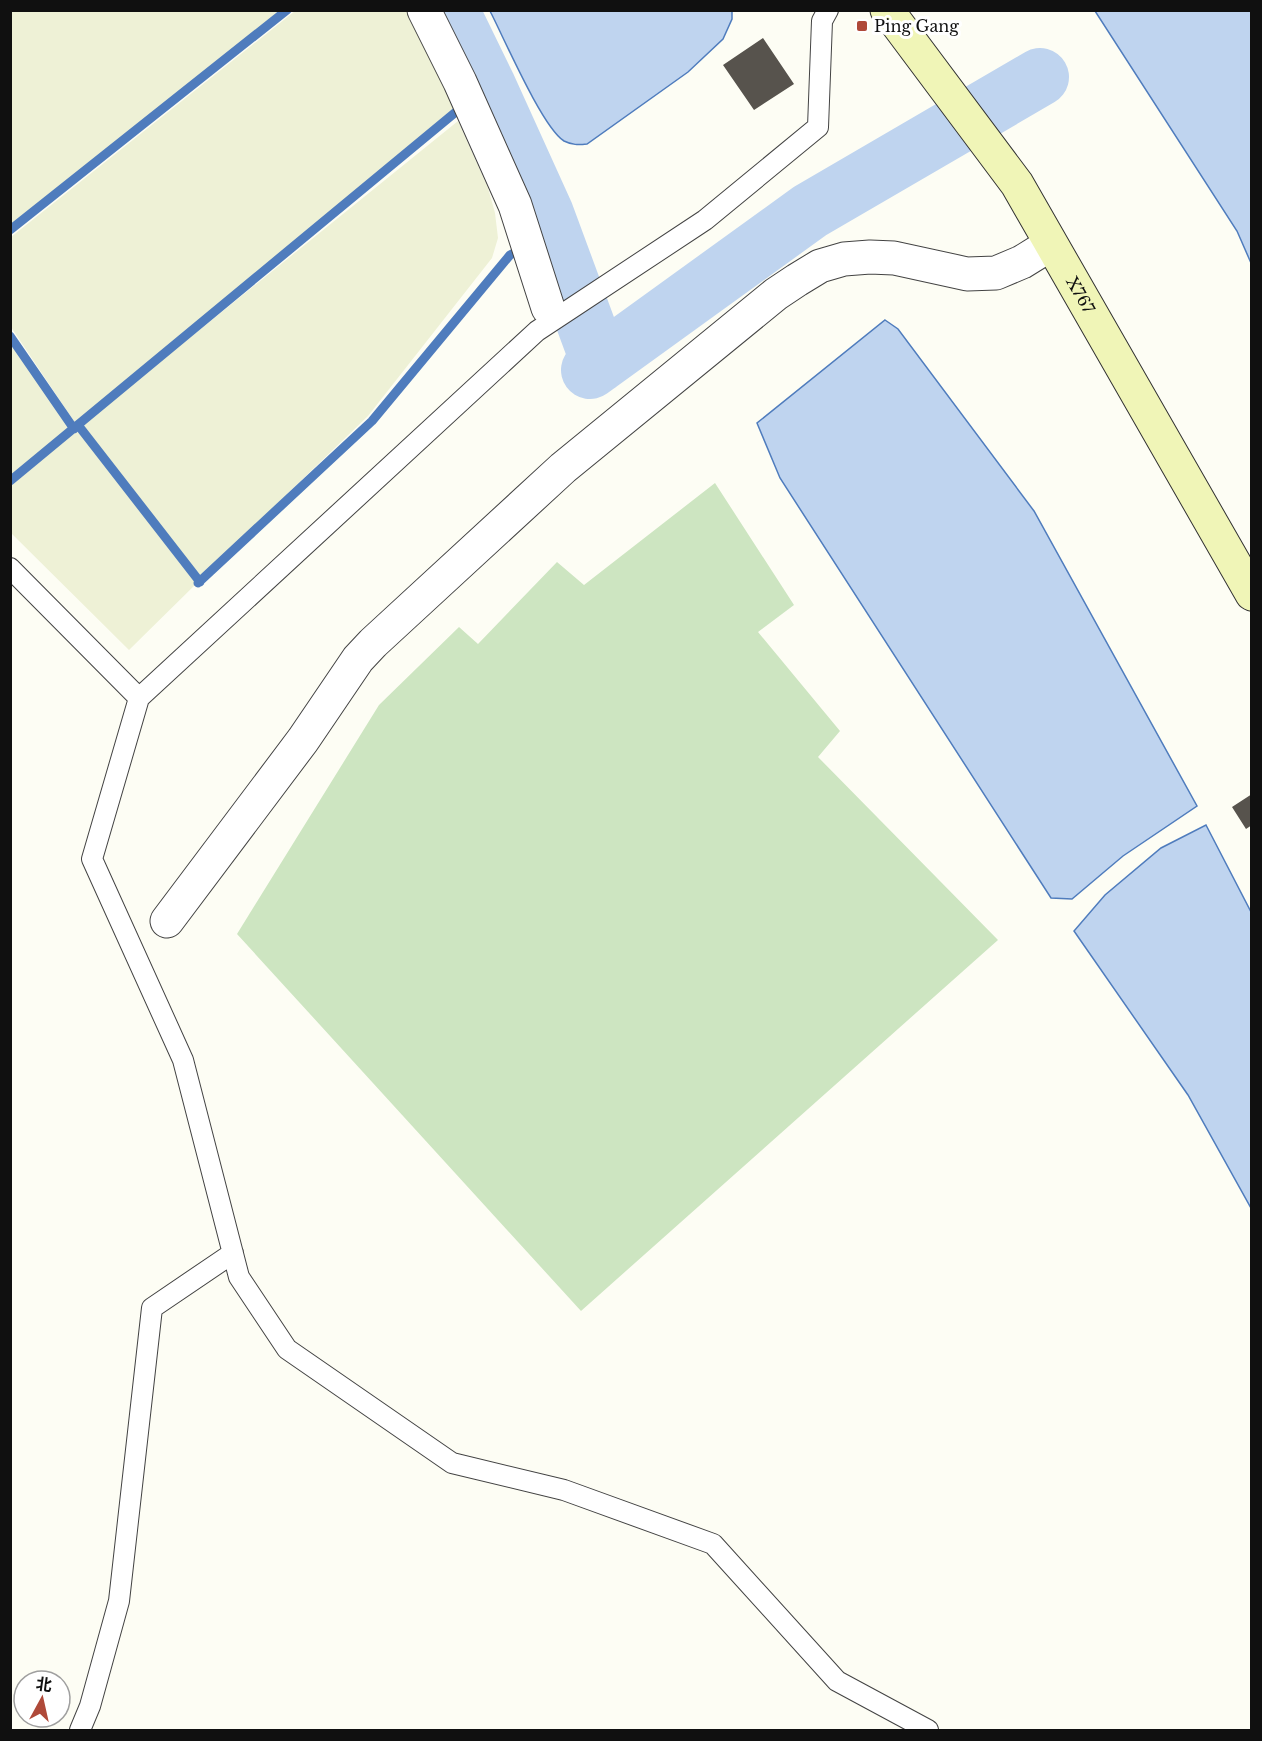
<svg xmlns="http://www.w3.org/2000/svg" width="1262" height="1741" font-family="'Libre Baskerville','Noto Sans SC',serif">
	<style>
		.farmland { fill: #eef1d6 }
		.green { fill: #cde5c1 }
		.water { fill: #bfd4ef; stroke: #4f7cbd; stroke-width: 1.5 }
		.lines { fill: none; stroke-linecap: round; stroke-linejoin: round }
		.stream { stroke: #4f7cbd; stroke-width: 9 }
		.river { stroke: #bfd4ef; stroke-width: 58 }
		.building { fill: #57534d }
		.lane-casing { stroke: #434343; stroke-width: 22 }
		.street-casing { stroke: #434343; stroke-width: 35 }
		.secondary-casing { stroke: #323232; stroke-width: 35 }
		.lane { stroke: #fff; stroke-width: 20 }
		.street { stroke: #fff; stroke-width: 33 }
		.secondary { stroke: #f0f5b7; stroke-width: 33 }
		.poi-dot { fill: #af4939; stroke: #fff; stroke-width: 2 }
		.labels { text-anchor: middle; stroke-width: 6; stroke-linejoin: round; paint-order: stroke }
		.poi-label { font-size: 16px; fill: #101010; stroke: #fff; text-anchor: start }
		.street-label { font-size: 16px; fill: #101010; stroke: #fff }
	</style>
	<rect width="100%" height="100%" fill="#fdfdf4"/>
	<path class="farmland" d="M11,10H280V11L11,225Z
		M295,11H415L459,104L75,423L11,327V237Z
		M458,121L488,188L495,213L498,238L492,258L368,416L200,578L82,425Z
		M11,341L70,429L11,476H10Z
		M78,429L198,582L129,650L11,533V486Z"/>
	<path class="green" d="M715,483L794,605L758,632L840,731L818,757L998,940L581,1311L237,934L379,705L459,627L478,644L557,562L584,585Z"/>
	<path class="water" d="M732,10V19L723,39L688,72L587,144C578,145 572,145 564,141C542,127 504,38 490,11Z
		M1095,11H1251V263L1237,231Z
		M885,320L898,329L1034,511L1197,806L1123,856L1072,899L1051,898L780,478L757,423Z
		M1206,825L1251,912V1208L1188,1095L1074,931L1105,895L1161,848Z"/>
	<g class="lines">
		<path class="stream" d="M479,94L487,86
			M10,230L287,10
			M10,336L74,429
			M78,425L200,582
			M10,481L457,111
			M198,583L372,421L510,255L552,233"/>
		<path class="river" d="M450,10L487,86L545,214L600,363
			M590,370L810,211L1040,77"/>
	</g>
	<path class="building" d="M763,38L794,84L754,110L723,65Z
		M1252,794V825L1246,829L1232,807Z"/>
	<g class="lines">
		<g class="lane-casing">
			<path id="lane" d="M10,568L139,698L92,859L183,1060L239,1277L287,1349L452,1463L564,1490L713,1544L837,1681L928,1730
				M139,698L537,331L705,220L818,127L822,21L828,10
				M80,1730L90,1706L119,1601L152,1308L233,1253"/>
		</g>
		<g class="street-casing">
			<path id="street" d="M424,10L460,82L515,205L548,308
				M167,921L303,740L358,659L373,643L563,468L776,294L797,280L820,266L844,259L870,257L894,258L967,274L996,273L1022,262L1043,249"/>
		</g>
		<g class="secondary-casing">
			<g id="secondary">
				<path id="s1" d="M887,10L1017,184L1252,594"/>
			</g>
		</g>
		<use href="#lane" class="lane"/>
		<use href="#street" class="street"/>
		<use href="#secondary" class="secondary"/>
	</g>
	<rect class="poi-dot" x="856" y="20" width="12" height="12" rx="3"/>
	<g class="labels">
		<g class="poi-label">
			<text x="874" y="32">Ping Gang</text>
		</g>
		<g class="street-label">
			<text dy="6" stroke="none"><textPath href="#s1" startOffset="345">X767</textPath></text>
		</g>
	</g>
	<rect width="1262" height="1741" fill="none" stroke="#101010" stroke-width="24"/>
	<g transform="translate(42 1699) rotate(8)"><circle r="28" fill="#ffffff" stroke="#9f9f9f" stroke-width="1.5"/>
	<path d="M0-4.5L10 22L0 15L-10 22Z" fill="#af4939"/>
	<text y="-9" font-size="16" font-weight="bold" text-anchor="middle" fill="#101010">北</text>
	</g>
</svg>
